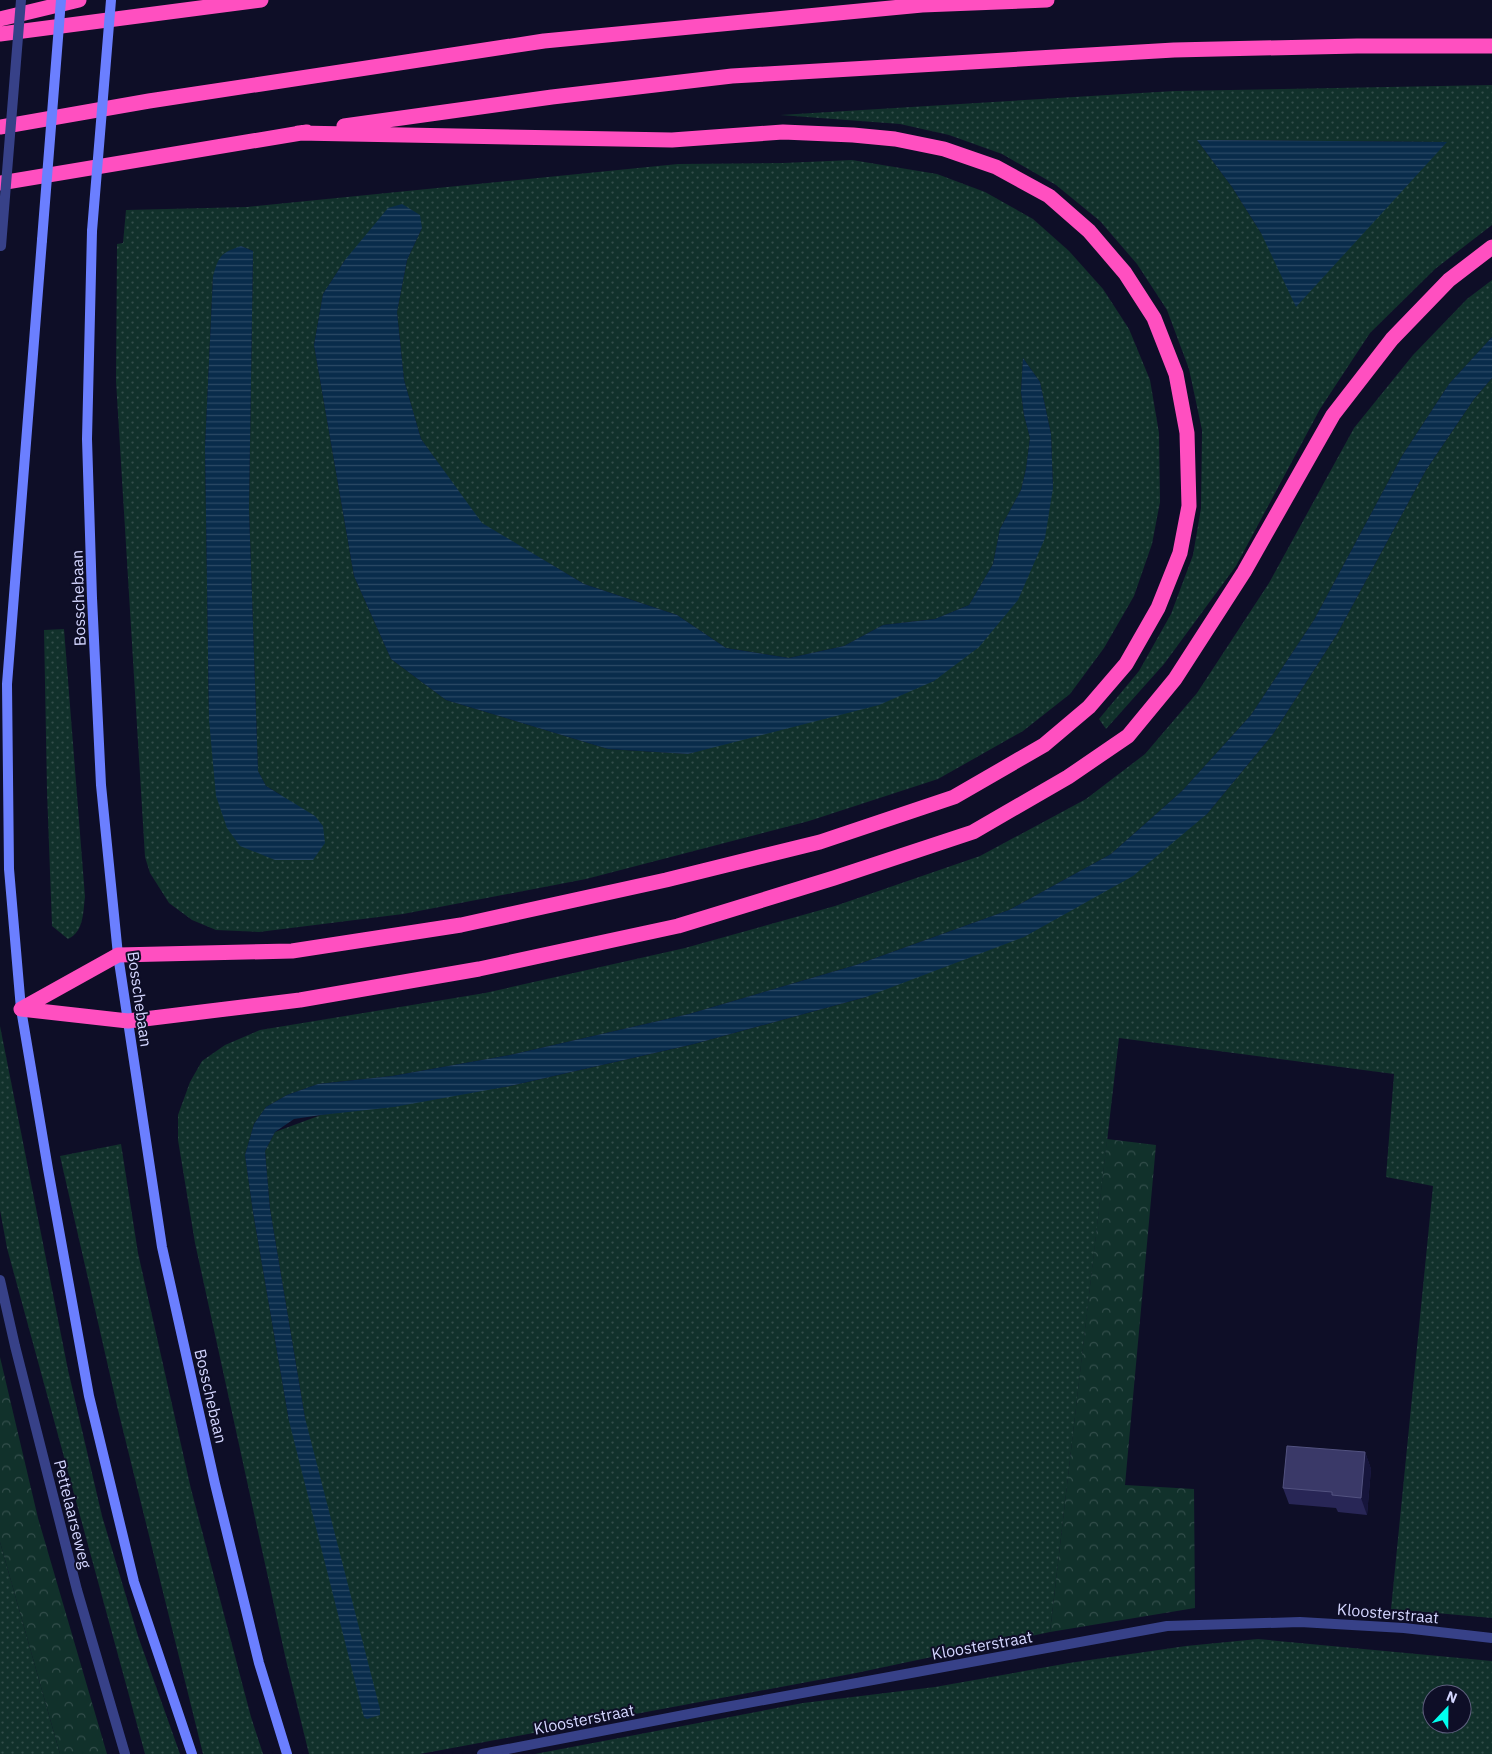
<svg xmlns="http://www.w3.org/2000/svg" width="1492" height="1754" font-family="'IBM Plex Sans',sans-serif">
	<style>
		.grass { fill: url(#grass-dots); fill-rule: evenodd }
		.forest { fill: url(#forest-crowns) }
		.water { fill: url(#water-rules) }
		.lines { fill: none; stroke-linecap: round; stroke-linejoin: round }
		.street { stroke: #374188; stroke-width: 10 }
		.secondary { stroke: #6b7fff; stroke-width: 10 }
		.highway { stroke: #ff4fc0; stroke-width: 15 }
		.street-bridge { stroke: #374188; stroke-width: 10 }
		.secondary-bridge { stroke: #6b7fff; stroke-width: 10 }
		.wall { fill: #282656 }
		.shaded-wall { fill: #16153b }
		.building { fill: #3a3968; stroke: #525280 }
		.labels { text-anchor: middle; stroke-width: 4; stroke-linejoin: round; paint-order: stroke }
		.street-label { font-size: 16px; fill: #d4d6ff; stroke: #0e0e27 }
	</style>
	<defs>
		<pattern id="grass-dots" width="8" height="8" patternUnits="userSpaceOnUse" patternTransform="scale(1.25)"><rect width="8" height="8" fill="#11312b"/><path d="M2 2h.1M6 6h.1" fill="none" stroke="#334e4b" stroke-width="1.8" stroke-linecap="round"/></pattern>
		<pattern id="forest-crowns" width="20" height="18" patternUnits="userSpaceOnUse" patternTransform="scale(1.25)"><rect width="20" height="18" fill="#11312b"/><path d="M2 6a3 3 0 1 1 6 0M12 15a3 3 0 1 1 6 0" fill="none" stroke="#334e4b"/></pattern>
		<pattern id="water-rules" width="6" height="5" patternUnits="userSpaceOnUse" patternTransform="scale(1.25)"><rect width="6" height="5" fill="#092c4b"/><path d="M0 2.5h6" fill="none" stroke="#2c4a66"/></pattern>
	</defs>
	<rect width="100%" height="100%" fill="#0e0e27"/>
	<path class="grass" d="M1492,85V225L1435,269L1370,333L1320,409L1236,566L1164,664L1106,729L1099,719L1139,671L1171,614L1193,555L1201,508L1202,430L1189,369L1167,310L1137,264L1100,221L1056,185L1002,154L949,135L900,124L780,115L1174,91ZM1197,140L1446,142L1261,233L1232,187Z
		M852,160L937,174L985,192L1033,219L1069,251L1103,289L1129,329L1150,380L1159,433L1160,502L1152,544L1134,596L1104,648L1070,694L1023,731L938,779L809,821L586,879L403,914L259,932L216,930L192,920L169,903L150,873L145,857L116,381L117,244L123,243L126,210L247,207L678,164L783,163ZM422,228L407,260L397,312L404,380L421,439L481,523L584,584L677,615L726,648L789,658L844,646L883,625L935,619L969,605L993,564L1000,529L1021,490L1026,469L1030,438L1024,415L1021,392L1023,358L1040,382L1051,434L1053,488L934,681L688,754L608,749L446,700L391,659L354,576L314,345L323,294L345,260ZM241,246L253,251L249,509L258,771L266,786L281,795L275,860L209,720L205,447L213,276Z
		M1492,280V337L1449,384L1402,456L1314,620L1251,715L1182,791L1111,854L1009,910L856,965L689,1014L510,1055L392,1076L318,1084L287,1095L266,1107L254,1124L245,1155L253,1212L289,1421L305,1418L270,1209L265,1151L275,1132L321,1115L510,1086L694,1044L866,997L1207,814L1273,734L1337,634L1426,470L1474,399L1492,378V1618L1391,1609L1433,1186L1386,1177L1394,1074L1119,1038L1050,1632L856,1673L420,1754H309L286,1660L195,1243L178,1140V1115L190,1082L202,1061L225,1045L260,1030L485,993L685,948L835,906L980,856L1086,799L1145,754L1197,693L1269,583L1354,428L1413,355L1467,299Z
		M64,629L85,897C83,912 84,932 68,939L52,926L47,791L44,630Z
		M0,1026L68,1370L102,1516L138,1636L180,1754H145L7,1248L0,1210Z
		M121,1144L138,1253L191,1489L251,1717L263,1754H203L118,1410L60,1156Z
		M0,1542L60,1754H0Z
		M1258,1639L1492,1661V1754H535L803,1703L935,1687L1069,1663L1186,1646ZM1432,1694H1462V1724H1432Z"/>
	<path class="forest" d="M1107,1139L1156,1145L1125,1485L1194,1489L1195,1608L1050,1632Z
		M0,1357L38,1518L107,1754H60L0,1542Z"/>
	<path class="water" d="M1197,140L1447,142L1296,307L1261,233L1232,187Z
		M402,204L420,215L422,228L407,260L397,312L404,380L421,439L482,523L584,584L677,615L726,648L789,658L844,646L883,625L935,619L969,605L993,564L1000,529L1021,490L1026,469L1030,438L1024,415L1021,392L1023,358L1040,382L1051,434L1053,488L1045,538L1018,600L979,647L934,681L879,705L688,754L608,749L446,700L391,659L354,576L314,345L323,294L345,260L388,208Z
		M241,246L253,251L249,509L258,771L266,786L315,816L323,826L325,843L313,860H275L240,846L227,828L216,796L209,720L205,447L213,276C219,255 221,253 241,246Z
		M1492,337V378L1474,399L1426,470L1337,634L1273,734L1207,814L1133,876L1024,937L866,997L694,1044L510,1086L394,1107L321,1115L294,1119L275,1132L265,1151L270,1209L305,1418L380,1709V1715L367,1719L364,1717L289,1421L253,1212L245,1155L254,1124L266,1107L287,1095L318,1084L392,1076L510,1055L689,1014L856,965L1009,910L1111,854L1182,791L1251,715L1314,620L1402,456L1449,384Z"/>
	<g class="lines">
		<path class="street" d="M0,1280L15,1346L77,1590L125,1754
			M482,1754L715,1709L1167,1626L1300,1622L1404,1628L1492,1638"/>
		<path class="secondary" d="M92,231L87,439L92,598L101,785L118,955L162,1247L215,1484L259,1663L287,1754
			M42,240L7,684L9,869L21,1009L48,1169L89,1396L134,1582L192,1754"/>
		<path class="highway" d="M0,19L79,0
			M0,34L261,0
			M344,126L552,97L732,76L1174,50L1357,46H1492
			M0,127L149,101L544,41L922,5L1047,0
			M0,183L307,132
			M21,1009L118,955L292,951L461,925L666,880L820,842L954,797L1044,745L1089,707L1126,664L1158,608L1180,553L1189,506L1187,433L1176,374L1154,318L1125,273L1089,231L1049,196L996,167L944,149L895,139L853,135L783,132L672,140L298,133
			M21,1009L128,1021L300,1000L479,969L678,926L834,878L973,832L1068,777L1128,736L1175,679L1244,572L1333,415L1392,339L1449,280L1492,247"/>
		<path class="street-bridge" d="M1,246L21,0"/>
		<path class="secondary-bridge" d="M92,231L111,0
			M42,240L61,0"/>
	</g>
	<path class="wall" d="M1365,1452L1371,1469L1367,1515L1338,1512L1336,1508L1289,1504L1283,1488Z"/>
	<path class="shaded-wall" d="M1365,1452L1371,1469L1367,1515L1361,1498Z"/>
	<path class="building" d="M1287,1446L1365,1452L1361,1498L1332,1495V1492L1283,1488Z"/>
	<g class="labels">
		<g class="street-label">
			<text transform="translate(78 598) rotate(-92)" y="6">Bosschebaan</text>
			<text transform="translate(140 999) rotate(82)" y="6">Bosschebaan</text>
			<text transform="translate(211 1396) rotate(77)" y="6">Bosschebaan</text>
			<text transform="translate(73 1514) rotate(76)" y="6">Pettelaarseweg</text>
			<text transform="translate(1388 1613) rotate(5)" y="6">Kloosterstraat</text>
			<text transform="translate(982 1645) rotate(-10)" y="6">Kloosterstraat</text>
			<text transform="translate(584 1719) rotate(-11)" y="6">Kloosterstraat</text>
		</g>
	</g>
	<g transform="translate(1447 1709) rotate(22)"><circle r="24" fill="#0e0e27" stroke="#5d5e7d"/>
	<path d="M0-4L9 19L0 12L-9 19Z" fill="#00ffef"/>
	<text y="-8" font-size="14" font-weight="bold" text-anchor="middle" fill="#d4d6ff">N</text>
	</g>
</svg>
